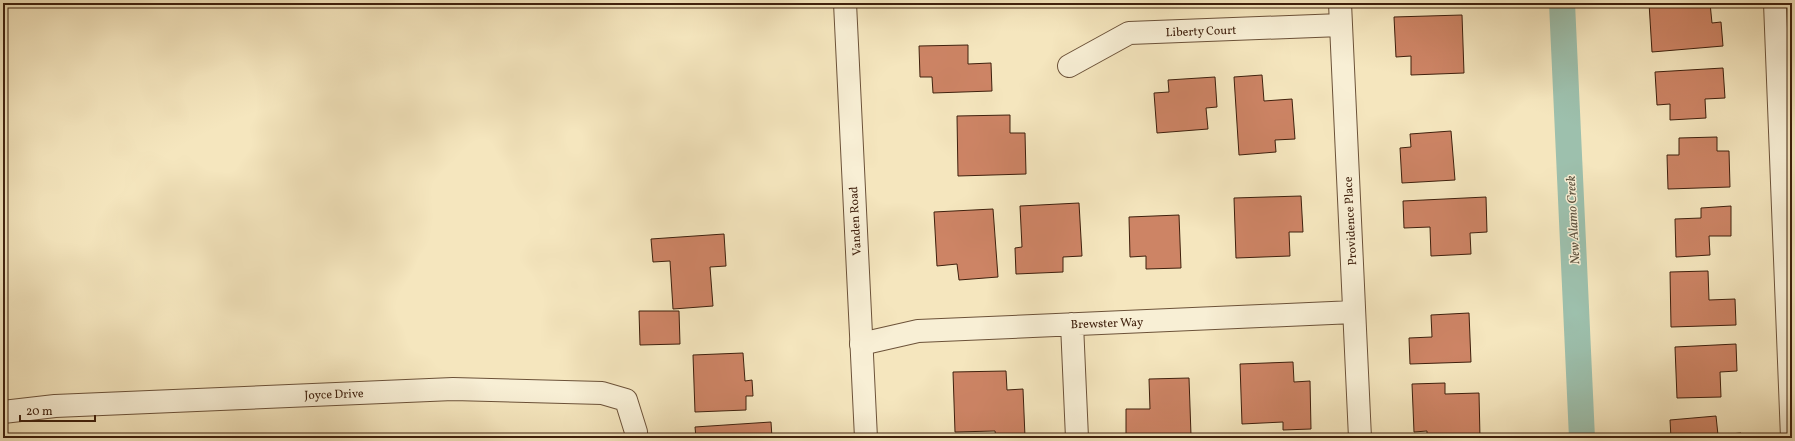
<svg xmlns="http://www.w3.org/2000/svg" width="1795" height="441" font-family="Vollkorn,serif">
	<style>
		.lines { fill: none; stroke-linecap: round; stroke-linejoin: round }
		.canal { stroke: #9dc0ad; stroke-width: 26 }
		.building { fill: #cd8465; stroke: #3f200d }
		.minor-casing { stroke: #6c5239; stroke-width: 24 }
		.tertiary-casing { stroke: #6c5239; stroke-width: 24 }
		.minor { stroke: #f8efd5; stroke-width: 22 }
		.tertiary { stroke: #f8efd5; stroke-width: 22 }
		.labels { text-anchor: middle; stroke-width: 3; stroke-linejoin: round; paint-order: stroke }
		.street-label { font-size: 12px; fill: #3f200d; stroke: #f8efd5 }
		.water-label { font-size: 13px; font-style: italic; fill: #5b503d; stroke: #f8efd5 }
	</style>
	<rect width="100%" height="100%" fill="#f5e6be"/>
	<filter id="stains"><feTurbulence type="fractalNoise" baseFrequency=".005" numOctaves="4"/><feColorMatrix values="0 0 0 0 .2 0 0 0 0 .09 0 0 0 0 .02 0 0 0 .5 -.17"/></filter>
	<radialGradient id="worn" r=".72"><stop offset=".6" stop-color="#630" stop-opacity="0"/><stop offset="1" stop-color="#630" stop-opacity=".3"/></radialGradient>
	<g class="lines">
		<path class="canal" d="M1562,3L1582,438"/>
	</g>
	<path class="building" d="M1649,3H1710L1712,23L1721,22L1723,46L1652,52Z
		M1462,15L1464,73L1411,75V56L1396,57L1394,17Z
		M968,45V64L991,63L992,91L933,93L932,77H920L919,46Z
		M1723,68L1725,98L1705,99L1706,118L1670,120V104L1657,105L1655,72Z
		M1262,75L1264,101L1292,99L1295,139L1275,140L1276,152L1239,155L1234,77Z
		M1215,77L1217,107L1206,108L1208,129L1157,133L1154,93L1169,92L1168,80Z
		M1010,115V133H1025L1026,174L958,176L957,116Z
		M1451,131L1455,180L1402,183L1400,148L1411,147L1410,134Z
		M1717,137V151H1729L1730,187L1668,189L1667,155H1679V138Z
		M1301,196L1303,232H1289L1290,256L1236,258L1234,198Z
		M1486,197L1487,232L1470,233L1471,254L1431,256L1430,227L1404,228L1403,201Z
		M1079,203L1082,256L1063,257V272L1016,274L1015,248L1022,247L1020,206Z
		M1731,206V236H1709L1710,255L1676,257L1675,219L1701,218V208Z
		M993,209L998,277L959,280L957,264L937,266L934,212Z
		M1179,215L1181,268L1146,269V256L1130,257L1129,217Z
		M724,234L726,266L710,267L713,306L673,309L670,261L653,262L651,239Z
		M1708,271L1709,300L1735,299L1736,325L1671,327L1670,272Z
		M639,311H679L680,344L640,345Z
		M1469,313L1471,362L1410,364L1409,338L1432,337L1431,315Z
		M1736,344L1737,371L1720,372L1721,397L1677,398L1675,347Z
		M743,353L745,381L752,380L753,396H746V410L695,412L693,355Z
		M1293,362L1294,382L1310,381L1311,429L1283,430V422L1242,424L1240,364Z
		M1006,371L1007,390L1023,389L1025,437L996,438L995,431L955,432L953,372Z
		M1189,378L1191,435L1126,437V409H1150L1149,379Z
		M1445,383V394L1479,393L1480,438H1427V431L1414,432L1412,384Z
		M1716,416L1718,435L1741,433V438H1671L1670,420Z
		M771,422L772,438H696L695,427Z"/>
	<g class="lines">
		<g class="minor-casing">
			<path id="minor" d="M1340,3L1360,438
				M1775,3L1792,438
				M1069,66L1129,33L1341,25
				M1072,324L1077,438
				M861,344L918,331L1354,312
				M3,412L55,406L453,389L602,393L626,400L636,432V438"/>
		</g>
		<g class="tertiary-casing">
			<path id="tertiary" d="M845,3L866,438"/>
		</g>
		<use href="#minor" class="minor"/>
		<use href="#tertiary" class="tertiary"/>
	</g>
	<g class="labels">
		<g class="street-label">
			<text transform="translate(1201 31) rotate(-2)" y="4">Liberty Court</text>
			<text transform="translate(855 221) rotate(-93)" y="4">Vanden Road</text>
			<text transform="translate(1350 221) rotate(-93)" y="4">Providence Place</text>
			<text transform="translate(1107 323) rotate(-2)" y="4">Brewster Way</text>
			<text transform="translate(334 394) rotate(-2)" y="4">Joyce Drive</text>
		</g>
		<g class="water-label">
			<text transform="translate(1572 220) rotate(-93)" y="5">New Alamo Creek</text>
		</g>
	</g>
	<rect width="1795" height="441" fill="none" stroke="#f5e6be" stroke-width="16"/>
	<rect x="4" y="4" width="1787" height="433" fill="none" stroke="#3f200d" stroke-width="2"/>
	<rect x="8" y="8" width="1779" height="425" fill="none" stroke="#3f200d"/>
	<path d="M20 415v6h75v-6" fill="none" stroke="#3f200d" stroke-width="2"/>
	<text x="26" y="415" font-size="12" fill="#3f200d" stroke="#f8efd5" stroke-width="3" paint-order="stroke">20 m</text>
	<rect width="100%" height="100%" filter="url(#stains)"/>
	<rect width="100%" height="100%" fill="url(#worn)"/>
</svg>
